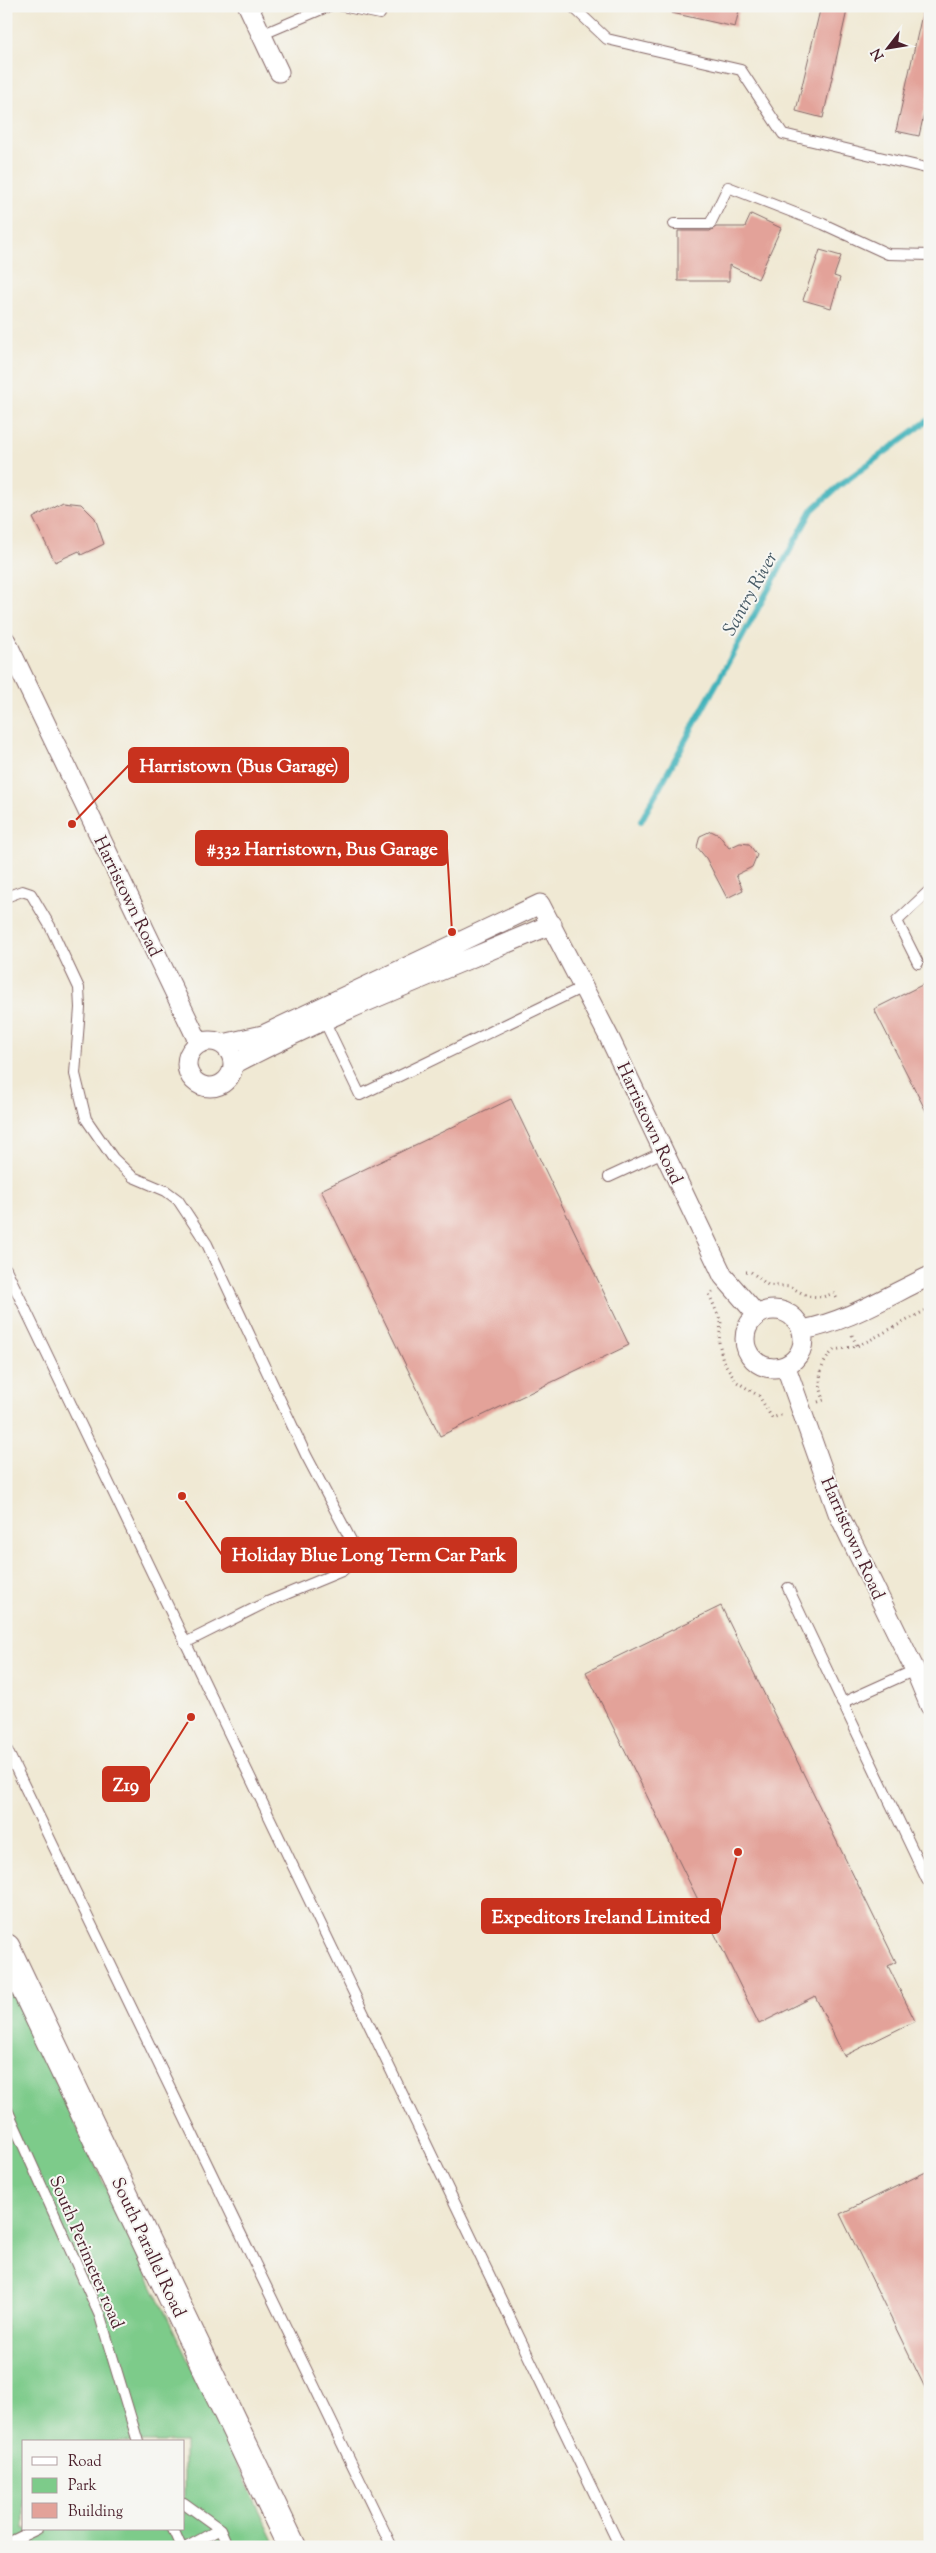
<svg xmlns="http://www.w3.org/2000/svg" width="936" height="2553" font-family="'Sorts Mill Goudy',serif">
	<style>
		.green { fill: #7dcb8a; stroke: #64755a; fill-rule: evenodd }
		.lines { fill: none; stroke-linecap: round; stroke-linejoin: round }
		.stream { stroke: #43b3bb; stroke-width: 6 }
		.building { fill: #e3a299 }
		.service-casing { stroke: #846666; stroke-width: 12 }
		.minor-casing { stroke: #846666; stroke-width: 21 }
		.secondary-casing { stroke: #846666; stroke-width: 30 }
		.path { stroke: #846666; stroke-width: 3; stroke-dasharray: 1 4; stroke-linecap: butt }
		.service { stroke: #fff; stroke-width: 10 }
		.minor { stroke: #fff; stroke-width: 19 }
		.secondary { stroke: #fff; stroke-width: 28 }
		.labels { text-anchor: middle; stroke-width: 4; stroke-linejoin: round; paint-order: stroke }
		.street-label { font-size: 18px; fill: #4a1f2b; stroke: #f6f6f2 }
		.water-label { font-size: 19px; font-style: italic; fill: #475a65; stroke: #f6f6f2 }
		.leader { fill: none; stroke: #c8321e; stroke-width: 2 }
		.callout-dot { fill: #c8321e; stroke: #f6f6f2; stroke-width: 2 }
		.callout { fill: #c8321e; stroke: #c8321e; stroke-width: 2 }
		.callout-label { font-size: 19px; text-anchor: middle; font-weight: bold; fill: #fff }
	</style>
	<rect width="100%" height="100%" fill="#f6f6f2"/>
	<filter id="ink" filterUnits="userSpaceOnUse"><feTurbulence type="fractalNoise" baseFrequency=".02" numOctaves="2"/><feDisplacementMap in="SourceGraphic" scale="10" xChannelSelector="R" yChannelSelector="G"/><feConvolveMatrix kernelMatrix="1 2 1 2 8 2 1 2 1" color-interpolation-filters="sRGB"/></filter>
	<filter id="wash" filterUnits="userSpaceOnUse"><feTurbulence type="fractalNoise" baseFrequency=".0096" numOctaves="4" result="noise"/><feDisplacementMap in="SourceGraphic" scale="20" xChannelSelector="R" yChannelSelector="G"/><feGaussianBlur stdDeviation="1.12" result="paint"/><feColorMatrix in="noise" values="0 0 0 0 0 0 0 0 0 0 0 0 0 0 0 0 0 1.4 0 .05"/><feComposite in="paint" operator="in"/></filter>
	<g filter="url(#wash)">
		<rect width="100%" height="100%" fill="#f0e9d4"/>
		<path class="green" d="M6,1978L277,2547H6ZM24,2442H184V2529H24Z"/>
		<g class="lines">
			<path class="stream" d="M641,821L812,510L840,485L930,419"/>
		</g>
		<g id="blocks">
			<path class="building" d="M673,6H740L735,27L672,13Z
				M821,6H848L823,118L796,111Z
				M923,10H930V87L919,136L896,131Z
				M751,214L781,228L758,279L729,265V281H678V231H710L716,227H745Z
				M820,250L841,256L834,276L840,278L831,308L803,300Z
				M63,502L81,504L95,518L104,544L81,555L79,551L55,562L33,518Z
				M711,831L719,835L729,848L740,843L749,844L757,855L752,867L736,875L743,890L727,898L706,858L697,847L700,836Z
				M930,981V1119L874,1009Z
				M511,1099L629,1345L440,1436L321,1190Z
				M721,1606L896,1962L888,1966L915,2021L844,2056L815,1996L759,2024L586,1672Z
				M930,2170V2398L840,2214Z"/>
		</g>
	</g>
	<g filter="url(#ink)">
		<use href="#blocks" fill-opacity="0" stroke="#846666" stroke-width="1"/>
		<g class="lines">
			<g class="service-casing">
				<path id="service" d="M342,6L380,14
					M572,6L607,39L741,70L783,134L930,169
					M261,35L329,6
					M674,224H710L728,187L823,224L888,254L930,255
					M6,897L22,891L31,894L50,926L79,988L80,1008L75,1074L86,1119L113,1158L133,1177L166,1191L178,1200L207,1244L306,1455L353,1544C354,1557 352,1563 342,1571L267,1602L185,1643
					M918,963L897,921L930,890
					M324,1020L360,1095L583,987
					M609,1177L663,1152
					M6,1269L620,2547
					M788,1588L927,1880
					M842,1703L915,1670
					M6,1748L392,2547
					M6,2107L100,2316L138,2442
					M184,2503L220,2529L228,2547
					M173,2529L181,2547
					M6,2544L37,2529
					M187,2547L220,2529"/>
			</g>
			<g class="minor-casing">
				<path id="minor" d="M248,6L279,72
					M6,641L199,1043
					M187 1064a23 23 0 1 1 46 0a23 23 0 1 1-46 0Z
					M223,1044L263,1035L540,904L610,1039L723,1276L757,1315
					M234,1064C337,1010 445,970 552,924
					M745 1339a29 29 0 1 1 58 0a29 29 0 1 1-58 0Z
					M802,1330C847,1322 889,1295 930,1276
					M786,1367L838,1513L915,1670L930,1706"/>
			</g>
			<g class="secondary-casing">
				<path id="secondary" d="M6,1948L292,2547"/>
			</g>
			<path class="path" d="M746,1272H751L768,1285L791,1287L807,1296L823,1297L834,1293L837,1299
				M713,1292L709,1294L721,1322L719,1342L723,1361L737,1382L759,1396L772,1418L784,1414
				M852,1335L857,1346
				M818,1402L824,1400C817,1381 819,1364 834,1350L857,1346L870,1340L930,1308"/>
			<use href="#service" class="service"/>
			<use href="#minor" class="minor"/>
			<use href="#secondary" class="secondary"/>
		</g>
	</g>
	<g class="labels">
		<g class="street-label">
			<text transform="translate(128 896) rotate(64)" y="6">Harristown Road</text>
			<text transform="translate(650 1123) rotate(65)" y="6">Harristown Road</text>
			<text transform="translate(853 1538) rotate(66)" y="6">Harristown Road</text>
			<text transform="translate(149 2247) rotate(65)" y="6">South Parallel Road</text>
			<text transform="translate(87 2252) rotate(67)" y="6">South Perimeter road</text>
		</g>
		<g class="water-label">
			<text transform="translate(749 593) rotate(-61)" y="7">Santry River</text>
		</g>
	</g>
	<path class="leader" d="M72 824L129 765M452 932L447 848M182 1496L222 1555M191 1717L149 1784M738 1852L720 1916"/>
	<g class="callout-dot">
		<circle cx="72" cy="824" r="5"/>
		<circle cx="452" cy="932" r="5"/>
		<circle cx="182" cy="1496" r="5"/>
		<circle cx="191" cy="1717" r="5"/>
		<circle cx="738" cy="1852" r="5"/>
	</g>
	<g class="callout">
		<rect x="129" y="748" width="219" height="34" rx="5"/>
		<rect x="196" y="831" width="251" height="34" rx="5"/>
		<rect x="222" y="1538" width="294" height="34" rx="5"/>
		<rect x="103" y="1767" width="46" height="34" rx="5"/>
		<rect x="482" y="1899" width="238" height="34" rx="5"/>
	</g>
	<g class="callout-label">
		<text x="239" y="772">Harristown (Bus Garage)</text>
		<text x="322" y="855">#332 Harristown, Bus Garage</text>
		<text x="369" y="1561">Holiday Blue Long Term Car Park</text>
		<text x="126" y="1791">Z19</text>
		<text x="601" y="1923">Expeditors Ireland Limited</text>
	</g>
	<rect width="936" height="2553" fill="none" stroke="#f6f6f2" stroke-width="25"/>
	<rect x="22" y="2440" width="162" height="90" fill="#f6f6f2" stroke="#b1a0a2"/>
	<rect x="32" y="2457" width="25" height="8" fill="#ffffff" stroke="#b1a0a2"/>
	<text x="68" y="2466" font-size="15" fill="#4a1f2b">Road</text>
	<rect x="32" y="2478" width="25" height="15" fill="#7dcb8a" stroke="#b1a0a2"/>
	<text x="68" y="2490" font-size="15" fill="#4a1f2b">Park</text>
	<rect x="32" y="2503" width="25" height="15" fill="#e3a299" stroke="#b1a0a2"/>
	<text x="68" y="2516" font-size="15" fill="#4a1f2b">Building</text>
	<g transform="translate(888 48) rotate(239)" stroke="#f6f6f2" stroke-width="4" paint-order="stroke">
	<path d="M0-4L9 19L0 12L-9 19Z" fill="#4a1f2b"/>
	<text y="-8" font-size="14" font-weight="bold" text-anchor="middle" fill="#4a1f2b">N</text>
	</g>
</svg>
